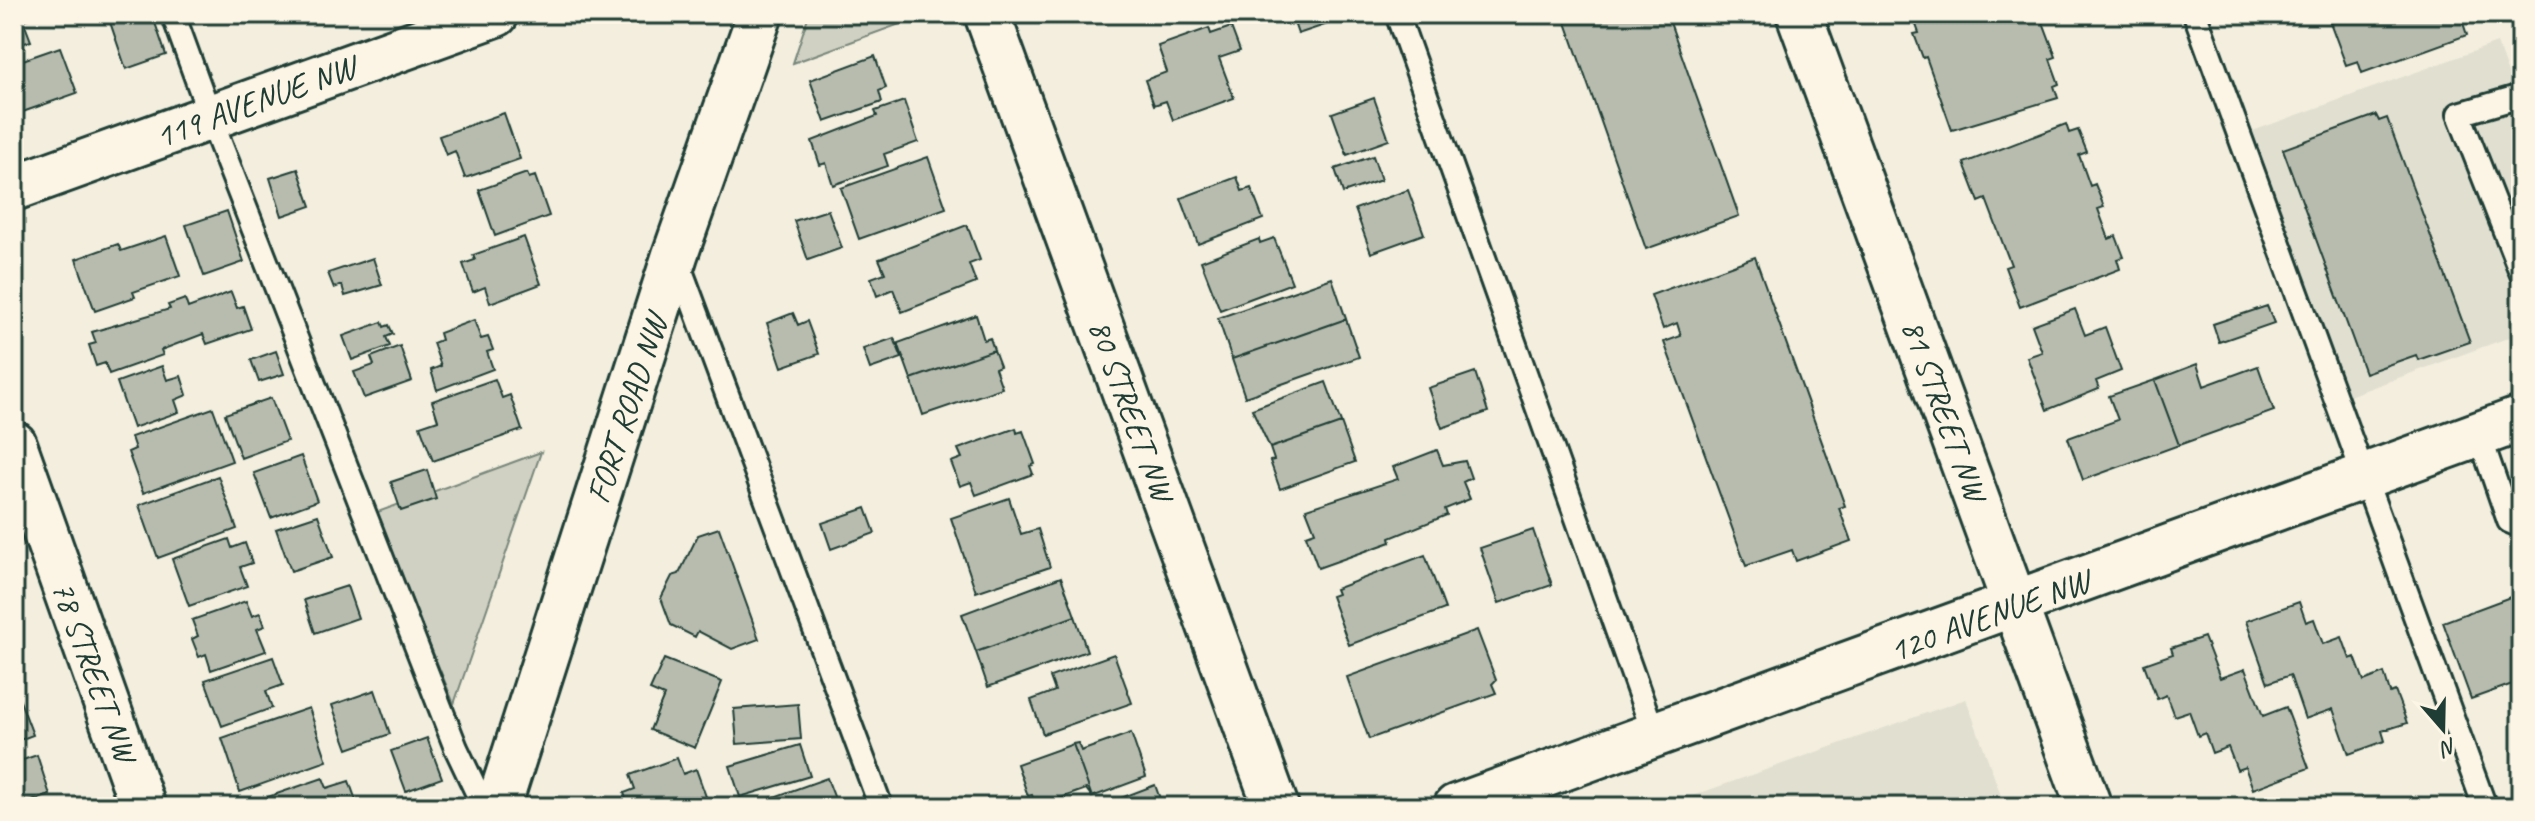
<svg xmlns="http://www.w3.org/2000/svg" width="2535" height="821" font-family="Caveat,sans-serif">
	<style>
		.built { fill: #e1dfd0 }
		.green { fill: #d0d1c2; stroke: #78877b; stroke-width: 2 }
		.building { fill: #b8bcae; stroke: #1f3d34; stroke-width: 2 }
		.lines { fill: none; stroke-linecap: round; stroke-linejoin: round }
		.service-casing { stroke: #1f3d34; stroke-width: 28 }
		.minor-casing { stroke: #1f3d34; stroke-width: 50 }
		.tertiary-casing { stroke: #1f3d34; stroke-width: 50 }
		.service { stroke: #fcf5e5; stroke-width: 22 }
		.minor { stroke: #fcf5e5; stroke-width: 44 }
		.tertiary { stroke: #fcf5e5; stroke-width: 44 }
		.labels { text-anchor: middle; stroke-width: 6; stroke-linejoin: round; paint-order: stroke }
		.street-label { font-size: 34px; fill: #1f3d34; stroke: #fcf5e5 }
	</style>
	<rect width="100%" height="100%" fill="#f3eede"/>
	<filter id="ink" filterUnits="userSpaceOnUse"><feTurbulence type="fractalNoise" baseFrequency=".0125" numOctaves="2"/><feDisplacementMap in="SourceGraphic" scale="16" xChannelSelector="R" yChannelSelector="G"/><feConvolveMatrix kernelMatrix="1 2 1 2 8 2 1 2 1" color-interpolation-filters="sRGB"/></filter>
	<g filter="url(#ink)">
		<path class="built" d="M2497,43L2521,110V333L2346,397L2250,132Z
			M1966,699L2005,807H1661Z"/>
		<path class="green" d="M809,14H909L911,20L793,63Z
			M541,452L454,704L375,513Z"/>
		<path class="building" d="M14,14L37,15L23,20L31,41L14,46Z
			M133,14H152L166,55L126,69L110,22Z
			M1291,14H1341L1343,19L1298,34Z
			M1563,14H1667L1739,216L1646,249Z
			M1912,14H2040L2056,57L2050,59L2059,84L2054,86L2058,98L1952,130L1926,57L1923,58L1914,34L1919,33Z
			M2327,14H2460L2467,35L2362,73L2358,61L2346,65Z
			M1231,27L1240,51L1219,58L1234,98L1173,120L1166,101L1154,105L1145,80L1167,72L1158,46L1209,28L1211,34Z
			M60,47L77,93L14,115V63Z
			M875,56L886,88L879,91L882,102L825,122L810,80Z
			M1374,98L1389,140L1347,155L1332,113Z
			M904,101L918,142L884,154L888,166L833,185L826,163L820,165L812,141L877,116L875,111Z
			M504,113L520,159L465,178L455,151L446,155L439,136Z
			M2376,115L2379,121L2387,118L2470,342L2418,360L2416,355L2365,373L2283,149Z
			M2066,124L2069,133L2078,130L2087,152L2079,155L2090,186L2095,184L2104,207L2098,209L2109,239L2116,236L2124,257L2117,259L2120,269L2020,307L2005,267L2011,265L1986,199L1979,202L1964,163Z
			M1373,156L1381,180L1343,193L1335,169Z
			M928,157L946,208L859,239L841,188Z
			M298,169L311,206L282,216L270,178Z
			M527,173L529,178L535,176L549,216L495,236L479,190Z
			M1237,177L1242,191L1251,188L1263,219L1198,244L1181,198Z
			M1408,190L1424,234L1371,253L1355,209Z
			M828,210L842,248L808,260L794,221Z
			M227,211L244,262L204,276L186,225Z
			M967,225L980,260L969,264L976,283L902,312L893,289L877,296L871,278L885,273L879,259Z
			M166,236L180,276L133,292L135,297L95,311L76,259L118,244L121,251Z
			M524,237L541,284L490,303L485,287L473,292L463,264L475,260L473,255Z
			M1274,238L1292,283L1220,310L1201,261L1259,239L1260,243Z
			M1755,257L1845,506L1839,508L1851,541L1796,561L1792,550L1746,566L1664,342L1681,336L1677,323L1663,329L1651,295Z
			M373,258L382,285L345,296L342,285L334,288L328,273Z
			M1332,278L1346,319L1232,359L1218,318Z
			M231,292L237,308L243,306L251,329L207,344L203,334L161,350L163,355L109,374L105,363L96,366L89,345L96,343L92,332L170,309L168,305L185,299L188,308Z
			M2267,306L2274,323L2219,342L2213,324Z
			M2075,309L2085,335L2105,327L2121,371L2096,381L2099,389L2047,410L2027,357L2042,352L2032,325Z
			M793,313L798,325L807,321L819,354L782,367L767,323Z
			M976,315L984,340L990,338L994,350L911,379L898,343Z
			M1346,319L1359,357L1245,397L1232,359Z
			M474,320L481,339L488,337L493,350L487,352L493,369L437,390L431,370L441,366L433,343L441,340L439,333Z
			M382,322L384,327L389,325L393,334L386,337L390,346L352,360L343,336Z
			M894,338L902,358L870,369L863,349Z
			M400,346L412,381L364,398L354,372L374,365L371,357Z
			M994,350L1000,366L995,368L1002,388L923,415L911,379Z
			M276,351L284,374L259,382L251,360Z
			M2197,364L2204,386L2258,366L2274,411L2179,445L2155,380Z
			M162,366L167,380L181,376L187,395L175,400L179,412L133,428L117,382Z
			M1475,372L1488,412L1442,428L1428,388Z
			M495,379L502,398L510,395L522,430L433,461L420,426L438,420L432,401Z
			M2155,380L2179,445L2083,480L2068,438L2118,420L2109,396Z
			M1326,382L1341,423L1270,448L1252,409Z
			M271,398L287,441L241,458L225,414Z
			M213,408L232,461L143,493L128,452L135,449L131,437Z
			M1341,423L1355,462L1280,489L1270,461L1274,460L1270,448Z
			M1016,428L1017,433L1023,431L1035,464L1030,466L1033,474L976,495L971,482L960,486L951,462L962,458L958,449Z
			M1437,450L1443,465L1465,461L1471,478L1463,482L1470,499L1445,509L1447,515L1390,538L1391,542L1318,568L1306,535L1315,532L1306,509L1398,479L1393,467Z
			M301,456L317,501L271,518L254,473Z
			M427,470L436,499L401,511L391,482Z
			M218,476L237,529L158,558L139,505Z
			M1009,498L1021,534L1038,529L1050,567L976,592L951,518Z
			M866,508L875,533L831,549L822,523Z
			M318,515L333,557L291,571L276,529Z
			M719,528L759,639L732,649L698,631L695,637L671,625L661,598L672,576L679,574L698,535Z
			M1533,530L1552,585L1499,603L1480,548Z
			M229,539L232,548L245,543L252,563L240,567L247,586L189,606L172,559Z
			M1425,555L1445,609L1349,645L1331,596L1337,594L1335,589Z
			M1061,577L1075,616L976,652L962,614Z
			M347,586L358,618L315,633L304,600Z
			M2521,593V681L2471,699L2443,622Z
			M246,601L252,616L260,613L265,626L257,629L266,651L211,670L206,654L199,657L192,639L198,636L192,620Z
			M2299,602L2306,622L2314,619L2323,644L2342,637L2350,659L2355,657L2364,681L2384,673L2390,693L2395,691L2407,723L2382,731L2385,741L2349,754L2333,709L2305,719L2290,675L2268,683L2246,621Z
			M1075,616L1087,651L988,687L976,652Z
			M1477,630L1496,680L1492,684L1496,693L1369,739L1347,677Z
			M2204,637L2220,678L2245,669L2263,716L2286,707L2309,768L2253,789L2245,767L2237,770L2228,747L2212,753L2205,733L2198,736L2189,711L2174,716L2166,695L2157,699L2144,664L2173,654L2171,648Z
			M1114,654L1132,703L1043,734L1031,700L1055,691L1050,677Z
			M273,657L283,685L266,691L272,708L222,726L205,680Z
			M664,659L722,682L695,748L650,730L664,696L650,690Z
			M375,690L390,734L348,749L332,705Z
			M17,693L33,735L14,742V695Z
			M798,704L801,739L737,744L734,709Z
			M309,708L327,761L240,792L222,738Z
			M1131,733L1146,777L1092,797L1073,744L1078,743L1081,751Z
			M427,738L442,778L406,791L391,751Z
			M1073,744L1092,797L1086,789L1036,807L1032,795L1028,796L1017,764Z
			M800,745L810,776L740,797L730,766Z
			M37,755L50,795L14,807V763Z
			M677,758L683,774L696,769L709,805L629,807L624,793L635,789L630,775Z
			M323,778L327,788L349,781L358,806L259,807L256,801Z
			M827,778L838,807H774L771,798Z
			M1155,785L1163,807H1106L1105,804Z"/>
		<g class="lines">
			<g class="service-casing">
				<path id="service" d="M173,14L220,143L456,748L484,807
					M1397,14L1654,734
					M2195,14L2485,807
					M2521,96L2459,114L2521,272
					M677,260L881,807
					M2480,437L2509,521L2521,526"/>
			</g>
			<g class="minor-casing">
				<path id="minor" d="M987,14L1276,807
					M1799,14L2089,807
					M14,188L496,14
					M14,444L143,807
					M1456,807L2521,419"/>
			</g>
			<g class="tertiary-casing">
				<path id="tertiary" d="M498,807L675,255L760,14"/>
			</g>
			<use href="#service" class="service"/>
			<use href="#minor" class="minor"/>
			<use href="#tertiary" class="tertiary"/>
		</g>
	</g>
	<g class="labels">
		<g class="street-label">
			<text transform="translate(255 101) rotate(-20)" y="12">119 AVENUE NW</text>
			<text transform="translate(626 409) rotate(-72)" y="12">FORT ROAD NW</text>
			<text transform="translate(1132 410) rotate(70)" y="12">80 STREET NW</text>
			<text transform="translate(1945 410) rotate(70)" y="12">81 STREET NW</text>
			<text transform="translate(1989 615) rotate(-20)" y="12">120 AVENUE NW</text>
			<text transform="translate(95 671) rotate(70)" y="12">78 STREET NW</text>
		</g>
	</g>
	<rect width="2535" height="821" fill="none" stroke="#fcf5e5" stroke-width="48"/>
	<rect x="24" y="24" width="2487" height="773" fill="none" stroke="#1f3d34" stroke-width="3" filter="url(#ink)"/>
	<g transform="translate(2443 729) rotate(160)" stroke="#fcf5e5" stroke-width="6" paint-order="stroke">
	<path d="M0-6L14 30L0 20L-14 30Z" fill="#1f3d34"/>
	<text y="-12" font-size="22" font-weight="bold" text-anchor="middle" fill="#1f3d34">N</text>
	</g>
</svg>
